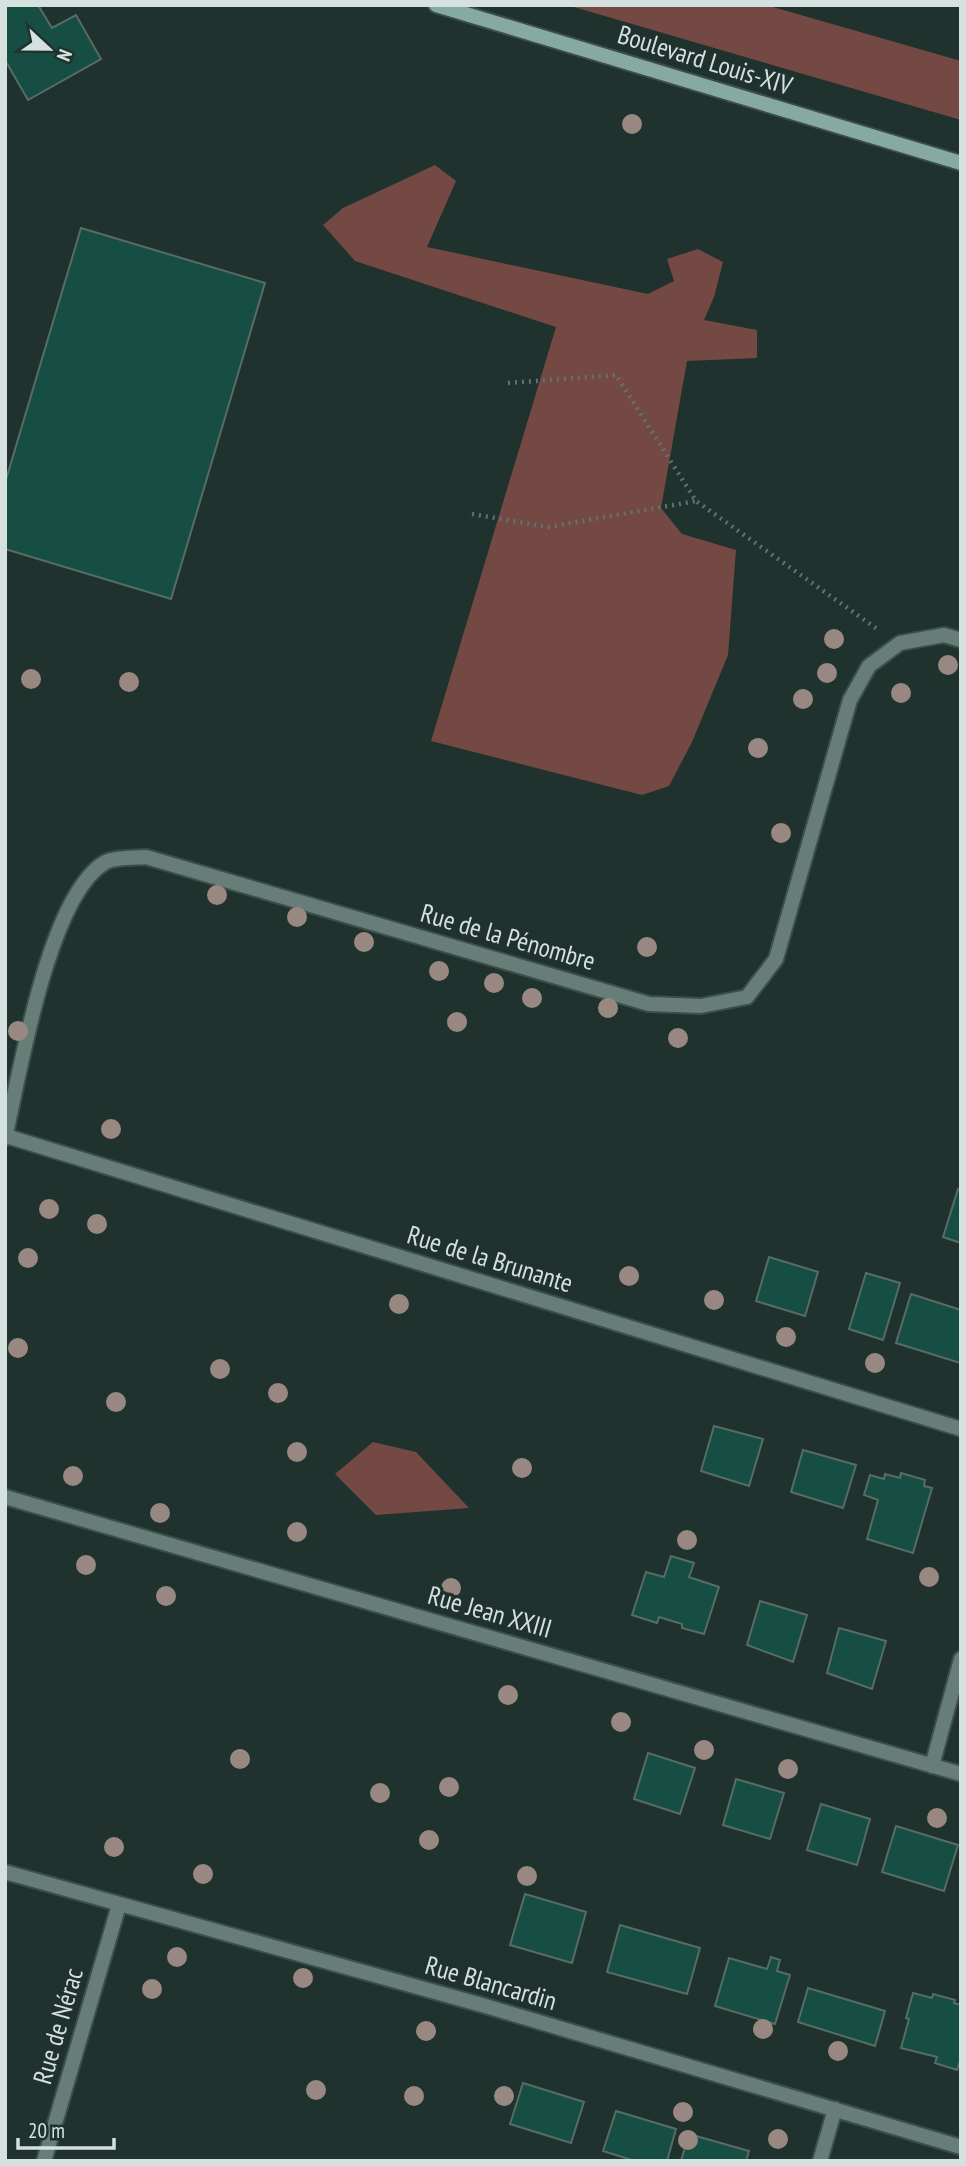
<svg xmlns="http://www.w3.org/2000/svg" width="966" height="2166" font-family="'PT Sans Narrow',sans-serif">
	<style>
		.forest { fill: #744943 }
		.building { fill: #164e43; stroke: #576c66; stroke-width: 2 }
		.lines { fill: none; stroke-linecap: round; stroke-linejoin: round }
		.street-casing { stroke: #3c4e4a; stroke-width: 18 }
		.secondary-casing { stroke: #3c4e4a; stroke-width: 18 }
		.path { stroke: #62726f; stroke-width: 4.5; stroke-dasharray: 2 5; stroke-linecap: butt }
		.street { stroke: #677d77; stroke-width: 14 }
		.secondary { stroke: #86aaa1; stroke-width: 14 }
		.tree { fill: #998882 }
		.labels { text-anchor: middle; stroke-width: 7; stroke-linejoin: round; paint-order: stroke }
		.street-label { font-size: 26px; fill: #d5e1de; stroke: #1f322e }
	</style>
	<rect width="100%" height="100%" fill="#1f322e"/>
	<path class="forest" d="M567,5H766L961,61V120Z
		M435,165L456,181L427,247L648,294L674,281L667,259L698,249L723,262L714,297L704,320L757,330V358L687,361L661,508L682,534L736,550L728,655L692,742L669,786L642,795L431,741L556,327L355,261L323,225L343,208Z
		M373,1442L416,1452L469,1508L376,1515L335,1474Z"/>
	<path class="building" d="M5,5H38L52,28L76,15L101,59L28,100L5,60Z
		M81,228L265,283L171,599L5,549V483Z
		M958,1189L961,1190V1243L943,1237Z
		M769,1257L818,1272L805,1316L756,1301Z
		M866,1273L900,1283L883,1340L849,1329Z
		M911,1294L961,1310L960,1363L896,1343Z
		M714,1426L763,1439L749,1486L701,1471Z
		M803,1450L856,1465L843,1508L791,1492Z
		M901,1473L925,1480L924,1486L932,1488L913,1553L867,1539L878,1500L864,1495L870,1475L884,1479L885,1474L900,1478Z
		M671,1556L694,1563L689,1577L719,1587L704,1634L682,1628V1624L659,1617L657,1623L632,1615L646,1572L664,1577Z
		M760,1601L807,1615L793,1662L747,1645Z
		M839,1628L886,1641L872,1689L827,1673Z
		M648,1753L695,1768L680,1814L634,1799Z
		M736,1779L784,1793L770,1839L723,1825Z
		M821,1804L870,1819L857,1865L807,1850Z
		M896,1826L958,1845L944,1891L882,1872Z
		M525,1894L586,1912L572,1963L510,1945Z
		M620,1925L700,1948L687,1994L607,1972Z
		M771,1957L780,1960L777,1971L790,1975L775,2024L715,2006L729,1958L767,1969Z
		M808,1988L885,2011L875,2046L798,2022Z
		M913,1993L932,1998L933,1994L955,2000L954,2003L961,2005V2058L957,2070L935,2063L937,2057L901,2048L909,2019L906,2018Z
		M523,2083L584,2102L571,2143L510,2124Z
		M616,2111L676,2129L667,2161H635L603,2151Z
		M689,2134L749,2151L746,2161H681Z"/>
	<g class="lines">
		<g class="street-casing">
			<path id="street" d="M6,1136L961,1429
				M5,1138C20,1073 48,898 104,863C113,857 135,858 146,857L649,1004L701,1006L747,997L776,959L850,700L869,666L900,643L944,635L961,640
				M5,1497L961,1774
				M932,1766L961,1659
				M5,1872L482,2005L961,2147
				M44,2161L119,1905
				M820,2161L835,2109"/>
		</g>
		<g class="secondary-casing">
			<path id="secondary" d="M436,5L961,163"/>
		</g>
		<path class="path" d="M508,383L616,375L696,501L880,631
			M472,514L548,527L696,501"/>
		<use href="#street" class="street"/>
		<use href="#secondary" class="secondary"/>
	</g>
	<g class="tree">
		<circle cx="632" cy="124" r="10"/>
		<circle cx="834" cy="639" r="10"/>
		<circle cx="948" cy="665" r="10"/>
		<circle cx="827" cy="673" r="10"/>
		<circle cx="31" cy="679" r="10"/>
		<circle cx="129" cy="682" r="10"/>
		<circle cx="901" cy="693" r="10"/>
		<circle cx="803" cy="699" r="10"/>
		<circle cx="758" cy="748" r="10"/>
		<circle cx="781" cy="833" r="10"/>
		<circle cx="217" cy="895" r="10"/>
		<circle cx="297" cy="917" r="10"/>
		<circle cx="364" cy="942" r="10"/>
		<circle cx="647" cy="947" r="10"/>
		<circle cx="439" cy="971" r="10"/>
		<circle cx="494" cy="983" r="10"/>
		<circle cx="532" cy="998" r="10"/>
		<circle cx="608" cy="1008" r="10"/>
		<circle cx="457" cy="1022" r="10"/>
		<circle cx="18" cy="1031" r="10"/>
		<circle cx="678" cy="1038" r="10"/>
		<circle cx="111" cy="1129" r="10"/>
		<circle cx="49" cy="1209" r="10"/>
		<circle cx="97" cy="1224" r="10"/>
		<circle cx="28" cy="1258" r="10"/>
		<circle cx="629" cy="1276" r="10"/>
		<circle cx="714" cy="1300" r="10"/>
		<circle cx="399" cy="1304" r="10"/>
		<circle cx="786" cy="1337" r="10"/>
		<circle cx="18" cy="1348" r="10"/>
		<circle cx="875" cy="1363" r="10"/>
		<circle cx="220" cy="1369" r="10"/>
		<circle cx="278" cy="1393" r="10"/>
		<circle cx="116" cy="1402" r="10"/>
		<circle cx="297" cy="1452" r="10"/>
		<circle cx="522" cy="1468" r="10"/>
		<circle cx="73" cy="1476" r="10"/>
		<circle cx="160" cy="1513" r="10"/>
		<circle cx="297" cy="1532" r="10"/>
		<circle cx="687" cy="1540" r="10"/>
		<circle cx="86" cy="1565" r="10"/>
		<circle cx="929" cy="1577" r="10"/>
		<circle cx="451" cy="1588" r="10"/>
		<circle cx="166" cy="1596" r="10"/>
		<circle cx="508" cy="1695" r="10"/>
		<circle cx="621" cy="1722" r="10"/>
		<circle cx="704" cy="1750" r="10"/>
		<circle cx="240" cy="1759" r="10"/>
		<circle cx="788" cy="1769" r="10"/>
		<circle cx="449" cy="1787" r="10"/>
		<circle cx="380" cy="1793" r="10"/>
		<circle cx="937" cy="1818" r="10"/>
		<circle cx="429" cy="1840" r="10"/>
		<circle cx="114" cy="1847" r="10"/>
		<circle cx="203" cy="1874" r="10"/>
		<circle cx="527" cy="1876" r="10"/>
		<circle cx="177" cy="1957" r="10"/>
		<circle cx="303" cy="1978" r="10"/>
		<circle cx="152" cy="1989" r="10"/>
		<circle cx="763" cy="2029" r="10"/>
		<circle cx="426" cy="2031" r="10"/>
		<circle cx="838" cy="2051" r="10"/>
		<circle cx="316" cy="2090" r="10"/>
		<circle cx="414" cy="2096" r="10"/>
		<circle cx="504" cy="2096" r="10"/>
		<circle cx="683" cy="2112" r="10"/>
		<circle cx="778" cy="2139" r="10"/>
		<circle cx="688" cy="2140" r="10"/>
	</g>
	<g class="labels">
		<g class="street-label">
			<text transform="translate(705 60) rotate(17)" y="9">Boulevard Louis-XIV</text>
			<text transform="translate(508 937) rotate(16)" y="9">Rue de la Pénombre</text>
			<text transform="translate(490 1259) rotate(17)" y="9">Rue de la Brunante</text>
			<text transform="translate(490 1612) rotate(16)" y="9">Rue Jean XXIII</text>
			<text transform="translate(491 1983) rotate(16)" y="9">Rue Blancardin</text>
			<text transform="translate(58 2026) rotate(-74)" y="9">Rue de Nérac</text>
		</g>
	</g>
	<rect width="966" height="2166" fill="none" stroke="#d5e1de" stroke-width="14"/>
	<g transform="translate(49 49) rotate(112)" stroke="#1f322e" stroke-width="5" paint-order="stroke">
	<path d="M0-5L12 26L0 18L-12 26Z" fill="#d5e1de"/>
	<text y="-10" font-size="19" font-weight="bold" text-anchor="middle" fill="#d5e1de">N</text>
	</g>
	<path d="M18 2138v10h96v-10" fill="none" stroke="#d5e1de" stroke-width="3.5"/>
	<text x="28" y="2138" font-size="21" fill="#d5e1de" stroke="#1f322e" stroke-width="5" paint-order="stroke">20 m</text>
</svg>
